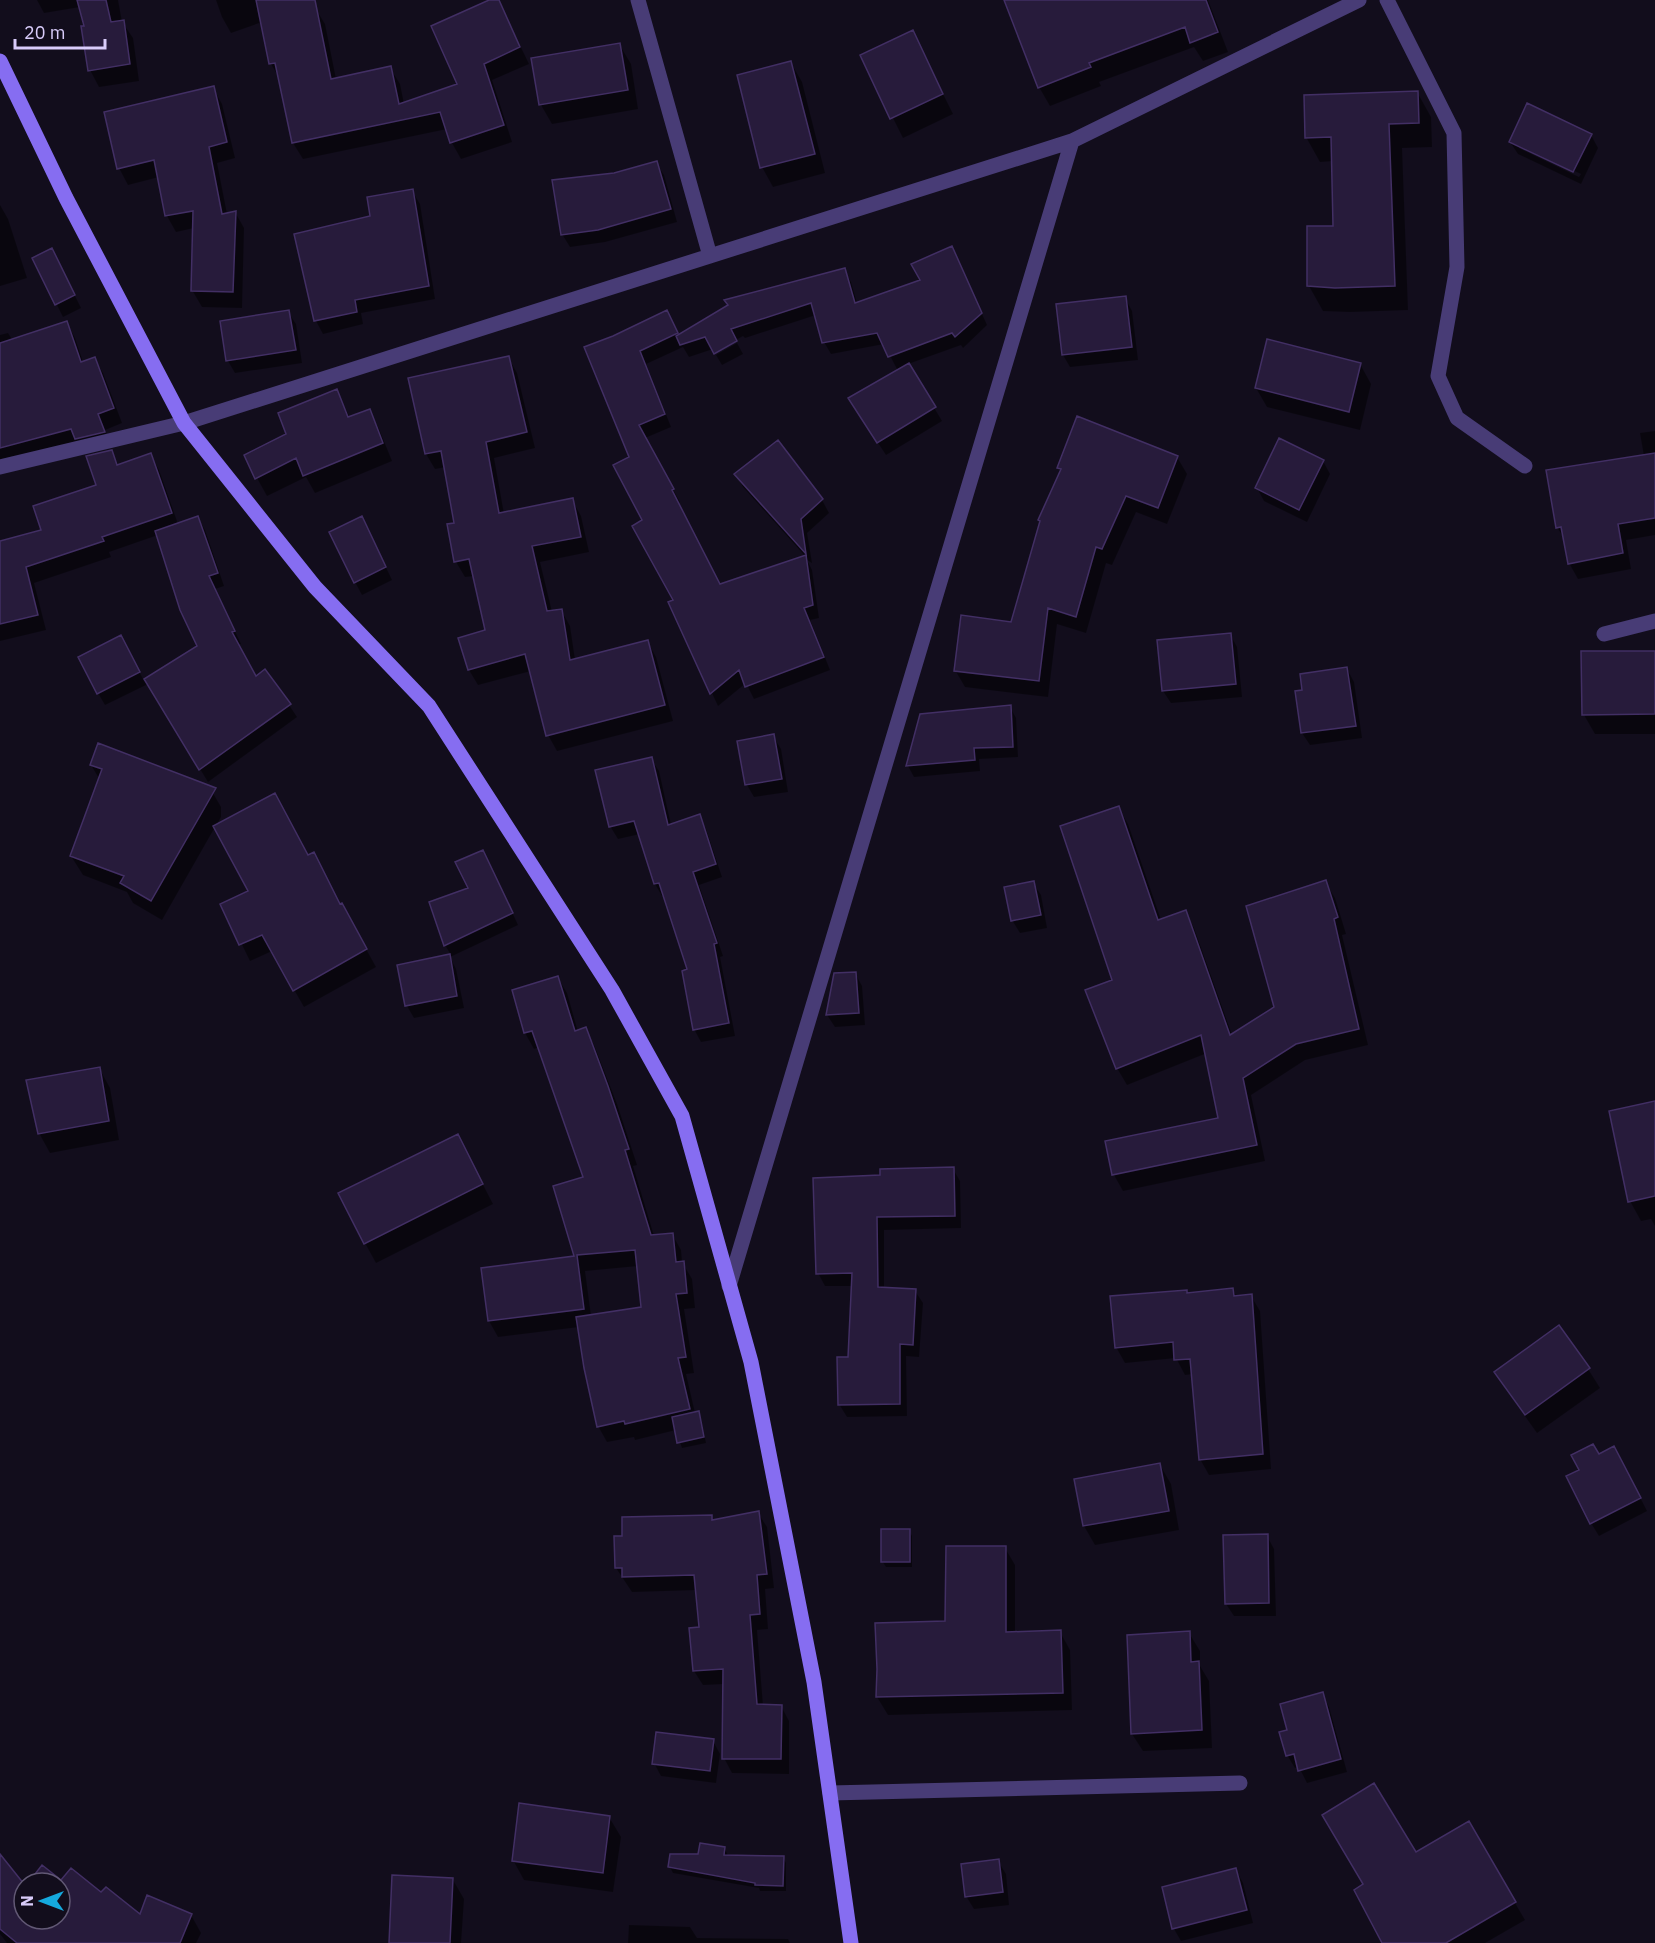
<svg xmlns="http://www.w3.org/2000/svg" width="1655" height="1943" font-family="'IBM Plex Sans',sans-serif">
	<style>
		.shadow { fill: #0007; fill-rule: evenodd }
		.building { fill: #271b3b; stroke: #422f64; stroke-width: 1.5 }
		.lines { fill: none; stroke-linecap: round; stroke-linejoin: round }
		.minor { stroke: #483c76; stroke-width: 15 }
		.tertiary { stroke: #483c76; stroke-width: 15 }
		.secondary { stroke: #866df1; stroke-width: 15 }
	</style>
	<rect width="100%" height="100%" fill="#120d1c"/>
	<path class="shadow" d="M37,0H118L122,22L133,38L139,81L99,87L90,70L80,7L44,13Z
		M216,0H303L315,8L325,24L336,79L390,68L400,84L404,104L459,85L492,0H498L529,64L492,80L512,142L461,159L452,143L447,129L303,159L293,143L280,79L271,64L262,22L231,33L222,17Z
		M1006,0H1208L1228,52L1203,61L1194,47L1099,82L1101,86L1050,106L1039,87Z
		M912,32L953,114L903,138L862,56Z
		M619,44L631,64L638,109L552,124L541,105L533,59Z
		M791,63L802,82L825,173L773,187L762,167Z
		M213,88L222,104L235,158L217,163L227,214L235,212L244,228L242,308L202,307L192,290L194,228L176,232L167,216L159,177L128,185L119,168Z
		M1417,92L1431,117L1432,147L1402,148L1408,310L1350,312L1323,311L1309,286L1335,227L1333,161L1320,162L1306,137Z
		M1591,135L1598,148L1581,184L1518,154L1510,142ZM1519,145L1581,174L1579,177L1519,148Z
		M656,163L664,175L677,222L605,242L570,247L562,234L615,174Z
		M412,191L420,204L435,299L361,313L363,324L323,334L316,321L296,235L371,217Z
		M0,205L8,219L27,278L0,286Z
		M952,248L987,325L963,348L961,345L908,364L942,421L886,455L857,411L898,371L884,344L831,354L824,342L816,315L745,338L743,336L714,352L713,349L689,357L683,347L646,364L671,427L645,438L680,502L678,504L720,586L806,557L743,487L736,474L822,500L829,513L807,533L812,563L807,560L812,570L819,618L810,620L830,670L754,699L746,683L718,706L670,603L676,601L644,521L631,458L585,348L674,324L679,336L844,270L851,282L857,303L922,281Z
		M52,250L81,308L63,317L34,259Z
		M1125,298L1132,311L1138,360L1070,367L1063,355Z
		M288,312L296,324L302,363L235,373L228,361Z
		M67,323L75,338L83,362L94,358L103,373L122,423L105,430L112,447L0,466V335L8,333L13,341Z
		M737,343L743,354L722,365L716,355Z
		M508,357L517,373L535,448L494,458L504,514L572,500L581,516L589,552L540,562L552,612L561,610L570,626L575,660L647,641L656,657L673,721L557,751L548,735L531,671L478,685L469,670L460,639L487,631L474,576L465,577L456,562L448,525L456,524L446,467L435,469L426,454Z
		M1360,364L1371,384L1360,430L1267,407L1256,388Z
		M337,391L350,418L369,411L379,429L392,461L315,493L306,477L267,496L257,478L288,434Z
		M1655,431V535L1626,540L1631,569L1578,579L1569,563L1565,540L1557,527L1644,456L1640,433Z
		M111,452L119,466L151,455L159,470L178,524L198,518L205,530L224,586L215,589L241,644L238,645L256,678L289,705L297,717L208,782L148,684L105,705L98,693L128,650L144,681L199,647L158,535L109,552L111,557L34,583L46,630L0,641V542L43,532L98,485Z
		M1177,457L1187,474L1167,524L1136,512L1112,565L1106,563L1086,633L1057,624L1048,697L965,687L955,670L1013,623L1042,522L1061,473L1058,468Z
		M1323,461L1330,474L1307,522L1264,501L1257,488Z
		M368,530L392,580L362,595L355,582Z
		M1230,634L1237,647L1242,697L1171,703L1163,691Z
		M1655,654V734H1595L1584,715Z
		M1347,669L1354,682L1362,738L1310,745L1302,733Z
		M1010,707L1016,718L1018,757L979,759L980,771L914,777L908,766L921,715Z
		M773,736L781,749L788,792L754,797L747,785Z
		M651,759L659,771L671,825L699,816L706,829L722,877L699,885L723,956L720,957L735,1036L701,1042L694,1029L689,971L665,896H662L655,884L640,834L618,839L610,826Z
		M91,765L210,788L221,807V817L216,826L308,857L351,922L376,967L304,1007L272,951L250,961L222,904L250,891L215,827L162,920L133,903L127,892L83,875L71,856L100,780Z
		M1118,807L1128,824L1161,920L1185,912L1194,928L1232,1035L1275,1008L1325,882L1335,898L1346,934L1342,935L1368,1045L1305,1060L1251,1095L1265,1161L1123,1191L1114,1175L1220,1119L1207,1053L1127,1085L1117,1068L1087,991L1114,980Z
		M489,863L518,925L450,957L456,969L464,1008L414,1018L407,1006L399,966L451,955L445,945L470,889Z
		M1033,883L1041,895L1047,928L1020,933L1012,920Z
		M855,973L862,986L865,1025L835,1027L827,1015Z
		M558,978L567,993L578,1032L585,1029L594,1045L617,1104L637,1165L633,1166L654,1236L672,1234L681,1250L682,1262L692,1279L695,1308L684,1309L694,1373L686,1374L695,1413H698L701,1418L706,1443L682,1448L676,1430L635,1440L634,1437L607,1442L598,1426L579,1327L498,1337L489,1321L576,1257L585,1178L539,1047L534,1049L525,1033L513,991ZM638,1266L643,1308L591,1316L585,1271Z
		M99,1068L110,1088L119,1140L50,1153L39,1133Z
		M1655,1103V1226L1651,1219L1641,1221L1630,1201Z
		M457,1135L493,1204L376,1263L365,1243Z
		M953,1169L960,1181L961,1228L884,1230V1289L915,1291L923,1303L919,1357L906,1356L907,1416L847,1417L839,1404L849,1358L853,1286H825L818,1273L881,1177Z
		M1232,1289L1237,1297L1251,1296L1260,1311L1271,1469L1209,1475L1200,1459L1193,1374L1185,1375L1176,1358L1125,1363L1116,1347L1188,1294Z
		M1588,1369L1600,1388L1537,1433L1507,1391L1496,1372Z
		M1598,1456L1621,1460L1647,1511L1599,1536L1591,1523L1581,1471Z
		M1160,1465L1171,1484L1179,1530L1095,1545L1084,1526L1076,1481Z
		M758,1513L767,1527L774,1588L765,1589L768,1629L757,1630L763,1706H781L789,1721V1774L732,1773L724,1758V1684L703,1685L694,1671L700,1629L697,1590L632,1592L616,1568L615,1538L711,1517L713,1521Z
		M909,1530L912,1536V1567H886L882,1561Z
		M1267,1536L1274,1549L1276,1616H1234L1226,1604Z
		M1005,1548L1015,1565V1633L1060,1632L1070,1650L1072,1710L888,1715L877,1697L879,1669L947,1622Z
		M1189,1633L1200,1651V1666L1209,1681L1212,1748L1143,1751L1132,1734Z
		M1322,1694L1329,1707L1347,1772L1307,1783L1299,1767L1295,1768L1287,1755L1289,1731Z
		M713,1741L720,1754L716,1783L661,1776L654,1763Z
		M609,1817L621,1837L613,1892L524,1880L513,1860Z
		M1468,1823L1525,1920L1485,1943H1384L1416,1854Z
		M725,1849L728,1856L783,1857L786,1863V1891H760L759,1888L673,1873L670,1867Z
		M998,1861L1006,1874L1009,1905L974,1909L966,1896Z
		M1236,1870L1243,1883L1253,1923L1181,1941L1174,1929L1164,1888Z
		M0,1872L24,1886V1919H60V1883H30L62,1882L102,1894L141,1916L191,1915L201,1933L196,1943H7L0,1934Z
		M453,1880L464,1899L461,1943H390Z
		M629,1925L690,1927L697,1938L788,1939L790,1943H628Z"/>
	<path class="building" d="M77,0H106L111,22L124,20L130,64L88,71L81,26H84Z
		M256,0H315L331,79L391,66L399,104L457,84L431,26L489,0H499L520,47L484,64L504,125L450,143L440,112L292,143L275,63L269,64Z
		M1004,0H1206L1218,32L1190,43L1185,27L1089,63L1091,67L1038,88Z
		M913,30L943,94L890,119L860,55Z
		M620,43L628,90L539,105L531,58Z
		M791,61L815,154L760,168L737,75Z
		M214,86L227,142L209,147L222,214L236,211L233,292L191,291L193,211L165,216L154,160L117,169L104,112Z
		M1418,91L1419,123L1389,124L1395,286L1335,288L1307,286V226H1333L1331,137L1305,138L1304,95Z
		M1527,103L1592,134L1573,172L1509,142Z
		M657,161L671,209L598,230L561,235L552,180L614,173Z
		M413,189L429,286L355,300L357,312L314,321L294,234L370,216L367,197Z
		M952,246L982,313L955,337L952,333L888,357L877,333L822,343L811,303L731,329L737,341L714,354L705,337L680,345L676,336L728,305L724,300L845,268L855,303L920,280L911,264Z
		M52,248L75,295L55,305L32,258Z
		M1126,296L1132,347L1062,355L1056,304Z
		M289,310L296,350L226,361L220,321Z
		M667,310L678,333L640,351L665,414L639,425L674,489L672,490L720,584L806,555L813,605L804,608L824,657L745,687L739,670L710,694L668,602L673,600L632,526L642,520L613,465L629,457L584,347L613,336Z
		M67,321L81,362L95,357L114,408L98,414L105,432L75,439L71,429L0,448V343Z
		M1267,339L1361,363L1349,412L1255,388Z
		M509,356L527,432L486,442L499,513L573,498L581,537L532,546L547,611L562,609L570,660L648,640L665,705L546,736L525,654L468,670L458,638L485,630L469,559L454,562L447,524L454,523L441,451L425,454L408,378Z
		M909,363L936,407L877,443L848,398Z
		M337,389L348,417L370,409L383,443L303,476L296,458L255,479L244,455L286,434L278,413Z
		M1077,416L1178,456L1158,508L1126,496L1102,549L1096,547L1076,617L1048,608L1039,681L954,671L961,615L1011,622L1040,521L1038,520L1061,469L1057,468Z
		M1279,438L1324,460L1299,510L1255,488Z
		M778,440L823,499L801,519L806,554L734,474Z
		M112,450L117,465L151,453L172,513L102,537L104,541L26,567L38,615L0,624V541L41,530L33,506L96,485L86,456Z
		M1655,453V518L1618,524L1623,553L1568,564L1561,527L1556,528L1546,470Z
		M198,516L218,573L209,576L235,631L232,632L256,676L265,669L291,704L199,770L144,679L197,646L180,610L155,531Z
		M362,516L386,567L354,583L329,532Z
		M1231,633L1236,684L1162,691L1157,640Z
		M121,635L140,672L97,694L78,657Z
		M1581,651H1655V714L1582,715Z
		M1347,667L1356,726L1301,733L1295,691L1302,690L1300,674Z
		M1011,705L1013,747L974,748L975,760L906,766L920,714Z
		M774,734L782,779L745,785L737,741Z
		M98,743L216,788L151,901L120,883L124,876L70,856L102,769L90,765Z
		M652,757L668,825L700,814L716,864L693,872L717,943L714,944L729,1023L693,1030L682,971L687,969L659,883L654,884L634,821L609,827L595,770Z
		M275,793L308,855L314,852L340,904L342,903L367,949L293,991L262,935L239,945L220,904L248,891L213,826Z
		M1119,806L1158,920L1186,910L1230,1035L1274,1007L1246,906L1326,880L1338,917L1334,919L1359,1029L1296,1044L1243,1078L1257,1145L1112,1175L1105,1141L1218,1118L1201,1035L1116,1069L1085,990L1112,980L1060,826Z
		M483,850L513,913L444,946L429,902L468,888L455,862Z
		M1034,881L1041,915L1011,921L1004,887Z
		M450,954L457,996L405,1006L397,965Z
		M856,972L859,1013L826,1015L834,973Z
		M558,976L575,1031L586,1027L608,1086L629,1149L625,1150L651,1235L673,1233L676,1262L684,1261L687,1293L676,1294L686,1357L678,1358L690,1409L625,1424L624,1421L597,1427L584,1368L576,1317L641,1307L635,1250L577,1255L584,1309L488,1321L481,1268L574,1256L553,1186L583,1177L532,1031L524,1033L512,990Z
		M100,1067L109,1121L38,1134L26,1080Z
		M1655,1101V1196L1628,1202L1609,1111Z
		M458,1134L483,1184L364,1244L338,1193Z
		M954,1167L955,1216L877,1217L878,1287L916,1289L913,1345L900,1344V1404L838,1405L837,1357H848L852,1273L816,1274L813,1178L880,1175V1169Z
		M1233,1288L1234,1296L1252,1294L1263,1454L1199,1460L1190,1359L1174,1360L1173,1342L1115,1348L1110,1296L1187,1290V1293Z
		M1559,1325L1590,1368L1525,1415L1494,1372Z
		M699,1411L704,1437L677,1443L672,1417Z
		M1593,1444L1599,1454L1614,1446L1641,1498L1590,1524L1566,1476L1579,1470L1571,1455Z
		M1160,1463L1169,1511L1083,1526L1074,1479Z
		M759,1511L767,1574L757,1575L760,1614L750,1615L757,1704L782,1705L781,1759H722L723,1669L693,1671L689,1628L699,1627L694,1575L622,1577V1568H615L614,1536H622V1517L712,1515V1520Z
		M881,1529H910V1562H881Z
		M1268,1534L1269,1603L1225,1604L1223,1535Z
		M946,1546H1006V1632L1061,1630L1063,1693L876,1697L877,1669L875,1623L945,1621Z
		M1190,1631L1191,1662L1199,1661L1202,1730L1131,1734L1127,1635Z
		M1323,1692L1341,1759L1298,1771L1294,1754L1286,1756L1279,1732L1287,1730L1280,1704Z
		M656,1732L714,1739L710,1771L652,1764Z
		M1374,1783L1416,1852L1469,1821L1516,1902L1446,1943H1382L1354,1890L1363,1884L1322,1815Z
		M519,1803L610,1816L603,1873L512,1861Z
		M700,1843L725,1847L724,1855L784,1856L783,1886L755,1885V1883L668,1867L670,1854H698Z
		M0,1854L24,1884V1919H60V1883H28L42,1865L61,1880L71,1868L101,1892L106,1887L140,1914L147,1895L192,1914L180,1943H17L0,1929Z
		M999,1859L1003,1892L965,1897L961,1864Z
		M1236,1868L1247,1910L1172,1929L1162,1887Z
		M392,1875L453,1878L450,1943H389Z"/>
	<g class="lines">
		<path class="minor" d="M638,0L710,256
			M1387,0L1454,133L1457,267L1438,376L1457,418L1525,466
			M184,423L1072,141L1359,0
			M1604,634L1655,621
			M729,1286L1072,141
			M830,1793L1240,1783"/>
		<path class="tertiary" d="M0,467L184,423"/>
		<path class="secondary" d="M0,61L66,198L184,423L315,587L429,706L612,990L682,1116L751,1362L814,1682L851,1943"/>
	</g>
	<g transform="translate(42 1901) rotate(270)"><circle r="28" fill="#120d1c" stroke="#625975" stroke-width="1.5"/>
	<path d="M0-4.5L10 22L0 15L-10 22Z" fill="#15a9de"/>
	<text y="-9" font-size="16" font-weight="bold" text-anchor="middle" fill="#d9ccfa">N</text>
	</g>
	<path d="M15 39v9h90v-9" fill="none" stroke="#d9ccfa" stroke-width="3"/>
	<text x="24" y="39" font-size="18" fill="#d9ccfa" stroke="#120d1c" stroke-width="4.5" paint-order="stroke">20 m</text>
</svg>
